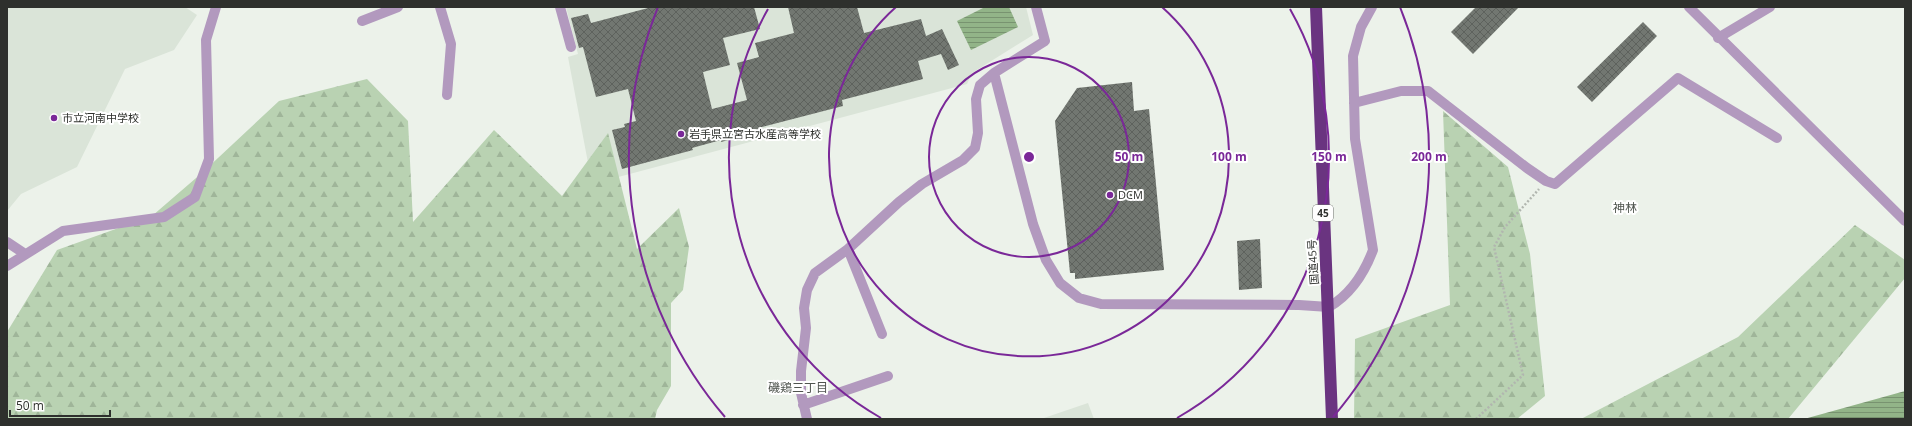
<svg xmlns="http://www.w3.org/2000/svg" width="1912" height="426" font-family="'Open Sans','Noto Sans JP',sans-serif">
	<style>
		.built { fill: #dae4d8 }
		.forest { fill: url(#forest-firs) }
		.water { fill: url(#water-rules) }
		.building { fill: url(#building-cross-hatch) }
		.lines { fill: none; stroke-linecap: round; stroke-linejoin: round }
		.path { stroke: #b1b6af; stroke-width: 2.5; stroke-dasharray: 2 2; stroke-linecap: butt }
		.minor { stroke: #b299be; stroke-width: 10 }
		.highway { stroke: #6a3480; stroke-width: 12 }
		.ring { fill: none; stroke: #7a2898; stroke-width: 2 }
		.poi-dot { fill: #7a2898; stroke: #fff; stroke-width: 1.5 }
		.labels { text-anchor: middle; stroke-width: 4; stroke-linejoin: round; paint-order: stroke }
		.shield { fill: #fff; stroke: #6d6e6c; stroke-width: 1 }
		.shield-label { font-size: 10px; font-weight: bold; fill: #2e302d }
		.poi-label { font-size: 11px; fill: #2e302d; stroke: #fff; text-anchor: start }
		.street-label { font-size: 11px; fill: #2e302d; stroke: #fff }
		.neighbourhood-label { font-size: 12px; fill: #50554f; stroke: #fff }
		.centre { fill: #7a2898; stroke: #fff; stroke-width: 2 }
		.ring-label { font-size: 12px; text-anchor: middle; font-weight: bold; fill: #7a2898; stroke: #fff; stroke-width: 4; stroke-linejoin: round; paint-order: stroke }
	</style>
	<defs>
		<pattern id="forest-firs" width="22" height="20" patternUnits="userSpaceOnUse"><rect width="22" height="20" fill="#b9d2b2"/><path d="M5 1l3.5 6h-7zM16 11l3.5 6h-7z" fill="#9fb599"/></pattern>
		<pattern id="water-rules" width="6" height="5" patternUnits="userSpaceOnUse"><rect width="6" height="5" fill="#92b488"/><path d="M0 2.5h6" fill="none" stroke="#789370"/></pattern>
		<pattern id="building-cross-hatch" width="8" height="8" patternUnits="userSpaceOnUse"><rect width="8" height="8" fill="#727771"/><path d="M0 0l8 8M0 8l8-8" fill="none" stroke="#5e625d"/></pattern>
	</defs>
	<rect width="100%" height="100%" fill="#ecf2ea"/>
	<path class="built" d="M7,7H185L197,15L174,50L125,69L77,167L21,194L7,211Z
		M566,7H1026L1033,35L972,73L967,84L592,184L568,57L578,54Z
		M1088,403L1094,419H1041Z"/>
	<path class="forest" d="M367,79L408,121L413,222L494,130L562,196L608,133L637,249L679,208L689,247L683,290L671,303V386L657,410L655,419H7V332L57,250L152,216L203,172L279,101Z
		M1443,111L1508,167L1530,254L1545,396L1517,419H1354L1355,339L1450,305Z
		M1855,225L1905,260V278L1788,419H1581L1738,337Z"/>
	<path class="water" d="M985,7H1009L1018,27L971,50L957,21Z
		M1905,391V419H1804Z"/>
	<path class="building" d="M652,7H754L760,29L723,38L730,65L703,72L712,109L747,100L737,63L759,57L755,43L794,33L788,7H857L864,33L921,19L926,36L942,29L959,65L948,70L941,54L918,61L923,79L842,100L843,106L762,127L763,131L721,142V140L692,148L693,150L622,169L612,130L625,127L624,124L636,121L628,89L596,97L583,47L579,48L571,18L588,14L591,23Z
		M1476,7H1519L1473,54L1451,32Z
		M1643,22L1657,36L1592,102L1577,87Z
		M1132,82L1134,111L1149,109L1164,270L1075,279V273H1070L1055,121L1077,88Z
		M1260,239L1262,288L1239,290L1237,241Z"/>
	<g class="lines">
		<path class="path" d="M1476,419L1523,375L1494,247L1505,227L1539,189"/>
		<path class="minor" d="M440,7L451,44L447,95
			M560,7L571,47
			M1036,7L1045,41L994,73L1033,224L1046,260L1060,283L1079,298L1101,304L1299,305L1329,307C1351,294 1364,274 1373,250L1355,139L1353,56L1361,27L1372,7
			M1689,7L1905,221
			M362,21L398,7
			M1718,38L1770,7
			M1354,103L1401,91H1428L1527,168L1546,181L1555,184L1678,78L1777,138
			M7,242L25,254
			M848,249L882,334
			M7,266L63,231L164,217L195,197L209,159L206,40L216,7
			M803,405L888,376
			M807,419L801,393V371L806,328L804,308L807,290L815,273L848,249L899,202L922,184L963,160L975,148L978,133L976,99L980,85L994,73"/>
		<path class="highway" d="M1316,7L1332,419"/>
	</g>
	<g class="ring">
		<circle cx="1029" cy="157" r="100"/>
		<path d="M1162 7A200 200 0 1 1 896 7"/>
		<path d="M881 418A300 300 0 0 1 768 9M1290 9A300 300 0 0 1 1177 418"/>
		<path d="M725 417A400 400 0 0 1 658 7M1400 7A400 400 0 0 1 1333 417"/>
	</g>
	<g class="poi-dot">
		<circle cx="54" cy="118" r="4"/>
		<circle cx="681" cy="134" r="4"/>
		<circle cx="1110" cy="195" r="4"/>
	</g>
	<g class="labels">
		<rect class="shield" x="1313" y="205" width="20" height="16" rx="3"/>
		<g class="shield-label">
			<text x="1323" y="217">45</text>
		</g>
		<g class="poi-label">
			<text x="62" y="122">市立河南中学校</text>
			<text x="689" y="138">岩手県立宮古水産高等学校</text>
			<text x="1118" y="199">DCM</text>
		</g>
		<g class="street-label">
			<text transform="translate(1313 262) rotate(-94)" y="4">国道45号</text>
		</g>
		<g class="neighbourhood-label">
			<text x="1625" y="212">神林</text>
			<text x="798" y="392">磯鶏三丁目</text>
		</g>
	</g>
	<circle cx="1029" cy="157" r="6" class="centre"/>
	<g class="ring-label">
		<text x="1129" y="161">50 m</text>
		<text x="1229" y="161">100 m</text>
		<text x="1329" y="161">150 m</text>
		<text x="1429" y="161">200 m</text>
	</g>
	<rect width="1912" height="426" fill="none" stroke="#2e302d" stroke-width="16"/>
	<path d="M10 410v6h100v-6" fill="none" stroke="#2e302d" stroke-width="2"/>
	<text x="16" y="410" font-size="12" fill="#2e302d" stroke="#ffffff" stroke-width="3" paint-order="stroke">50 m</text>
</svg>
